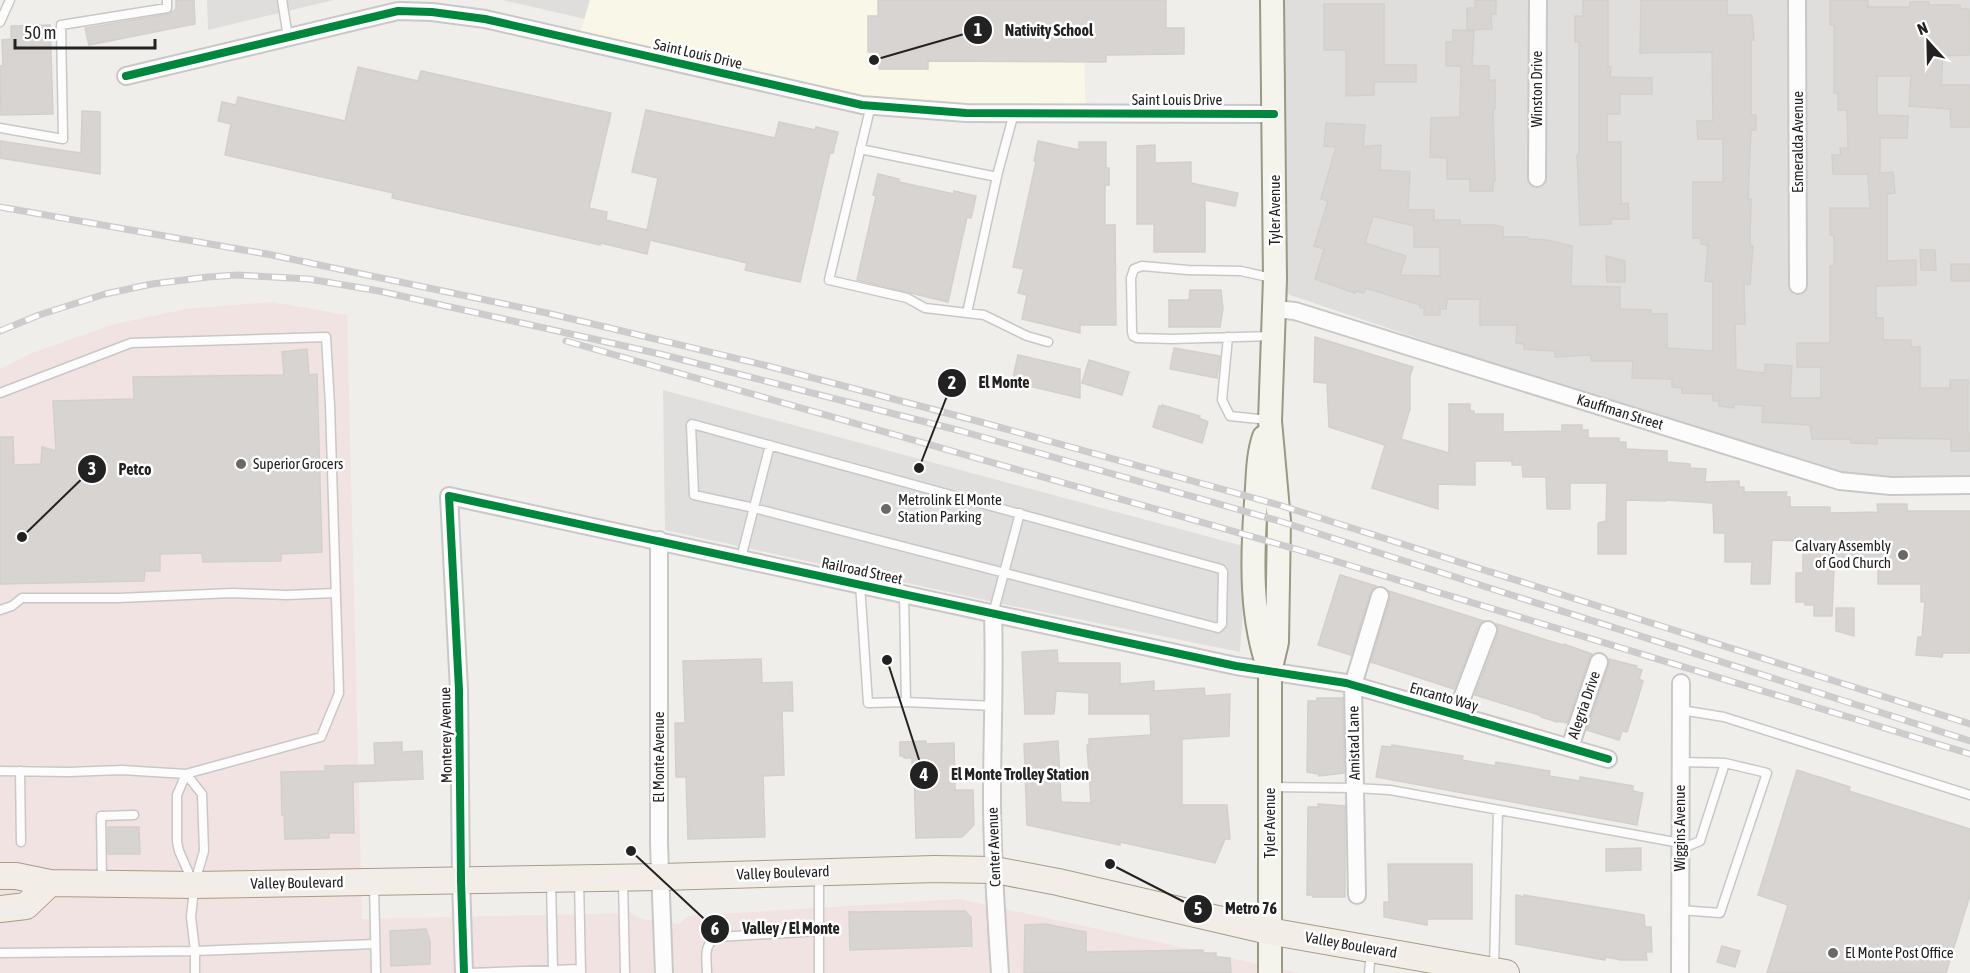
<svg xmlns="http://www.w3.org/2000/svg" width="1970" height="973" font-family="'Asap Condensed',sans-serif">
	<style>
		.residential { fill: #dfdedc }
		.commercial { fill: #f1e3e1 }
		.education { fill: #f8f7e8 }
		.parking { fill: #e0dfde }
		.building { fill: #d7d4d2; stroke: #d3d0cc; stroke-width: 1.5; fill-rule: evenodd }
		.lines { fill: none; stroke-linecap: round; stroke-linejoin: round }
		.service-casing { stroke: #c9c8c7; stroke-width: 11 }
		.minor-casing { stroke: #c9c8c7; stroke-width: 20 }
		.secondary-casing { stroke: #999a82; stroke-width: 26 }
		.primary-casing { stroke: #a79c86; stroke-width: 28 }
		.service { stroke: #fdfcfc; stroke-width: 8 }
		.minor { stroke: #fdfcfc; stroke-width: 16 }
		.secondary { stroke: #f4f4ed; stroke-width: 22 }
		.primary { stroke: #f3ede7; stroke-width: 26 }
		.rail-casing { stroke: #ccc; stroke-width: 7 }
		.rail { stroke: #fff; stroke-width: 4.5; stroke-dasharray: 14; stroke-linecap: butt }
		.cycleway-casing { stroke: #fff; stroke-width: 11 }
		.cycleway { stroke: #00873e; stroke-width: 8 }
		.poi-dot { fill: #6a6968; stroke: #fff; stroke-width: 2 }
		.labels { text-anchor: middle; stroke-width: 5; stroke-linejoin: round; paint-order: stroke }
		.street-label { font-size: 15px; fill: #222; stroke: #fff }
		.poi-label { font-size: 15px; fill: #222; stroke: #fff; text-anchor: start }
		.leader { fill: none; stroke: #222; stroke-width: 2 }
		.callout-dot { fill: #222; stroke: #fff; stroke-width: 2 }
		.mark-label { font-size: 18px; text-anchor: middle; font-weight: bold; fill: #fff }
		.callout-label { font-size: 16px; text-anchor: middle; font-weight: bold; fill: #222; stroke: #fff; stroke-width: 5; stroke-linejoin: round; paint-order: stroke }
	</style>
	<rect width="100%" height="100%" fill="#f0eeeb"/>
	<path class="residential" d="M207,0H334L208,30Z
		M502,0H590L585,19Z
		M1281,0H1970V475L1891,486L1840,481L1290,295L1275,279Z"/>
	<path class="commercial" d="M272,302L347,315L362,919L632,913L642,919L679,924L688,916L959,899L1300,973H0V369L32,353L114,324L186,309Z"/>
	<path class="education" d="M590,0H1082L1086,114L862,105L578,40Z"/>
	<path class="parking" d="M663,390L1247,547L1240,652L1008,605L665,530Z"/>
	<path class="building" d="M176,0H194L195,24L89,45L85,28L169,14L176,9Z
		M878,0H1166V28H1184V54L1106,55V62L928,61V69H879V52H868V16H878Z
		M1475,0H1496V14H1491L1492,29L1467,30V8H1475Z
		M1583,0H1608V67H1611L1610,77L1652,78V94H1620V114H1607V142H1621V204L1628,203L1629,219H1611V224L1580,225L1577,155H1579V42H1575V16H1583Z
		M1641,0H1727V15H1751L1752,17L1754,40H1751V115H1756V130H1751L1748,199H1751L1750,246H1753L1750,285L1744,284L1745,324H1735L1736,370L1765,373V364L1792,366L1790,398H1821V367H1797V343H1830V266H1834V236L1830,235V208H1870L1868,174H1833L1832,155H1841L1840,148H1848L1847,110H1838V93H1834V25H1830V0H1868V7H1910V2H1929V5H1960V9H1969L1970,55L1943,56L1941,85H1970V127H1951L1950,109L1909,106L1911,76H1877V115L1908,116L1907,138H1880V173L1893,172L1895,193L1887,194V261L1916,260V285L1876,286V318H1883V340H1911V347H1920V388H1950V380H1968V433H1970V451H1951V439L1877,438V444L1851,443V439H1812L1810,425L1762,422L1763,406L1734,404V408L1719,406V401H1713V394L1682,393V388L1672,387V379L1632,378L1633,361H1591V355L1555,357V351L1524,349V344L1516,343L1517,325H1480V299H1447L1446,309H1440V315H1424V308H1420V305L1366,288L1364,293L1356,291L1355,293L1315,279L1324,249L1314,246L1328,201L1321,199L1336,147L1324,146L1326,123L1365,125L1363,147L1381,145L1380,170L1410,172L1408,210H1434V220H1460V225H1494L1503,227V237H1528V239L1547,240L1572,246L1571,286L1620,287V309L1651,310V314H1667V348L1713,351V282L1705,281L1708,245L1701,244V238H1693V182H1723V139H1698L1697,121H1713L1712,52L1640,53ZM1373,216L1414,226V247H1440V276L1400,275L1406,256L1365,243Z
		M1324,4H1384V65H1416V82H1374V95L1346,96V50H1324Z
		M50,25L53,114L1,115L0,66H3L2,40L11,39V26Z
		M1453,30L1474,31L1472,66H1489V80H1495V109L1493,110L1495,181H1493V191H1470V179H1447V158L1430,157L1431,118L1460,117L1461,66H1446V42H1453Z
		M358,67L418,81L421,71L611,113L589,208L607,212L606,220L647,230L658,178L632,172L646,110L775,138L779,122L815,130L816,127L838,132L833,153H830L800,282L745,270L747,263L650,240L647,254L601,243L600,245L392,198L393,193L225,155L231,124L218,121L222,102L236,105L238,97L345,121Z
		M82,111L100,112V174L0,158V141L81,153Z
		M1038,141L1079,150V142H1106V168H1109V185H1105V225H1115L1116,325H1080V333L1022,319L1027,295L1018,293L1024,269L1013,267L1036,162L1034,161Z
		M1155,145V163L1191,162V183L1238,193L1235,206L1205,200V252H1154V224H1137V146Z
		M878,174L899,179V182L954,194V191L976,196L971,218L967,217L948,302L857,280L876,196L873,195Z
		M1920,250H1935L1936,270H1921Z
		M1606,256L1625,261V282H1607Z
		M1951,264H1970V281H1951Z
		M1190,290H1221L1223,309L1220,327H1169V300H1189Z
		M1315,337L1413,367L1410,376V409L1401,439L1449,453V404H1470V411H1474V414H1503V432L1562,431V425H1582V430H1588V438H1619V442H1626V449L1667,451V462L1690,464V468L1706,469L1705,482L1739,481V487H1744V492H1787L1786,497H1790V507H1830V513L1878,512L1877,504H1907V511H1970V653H1943L1942,657L1916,655L1918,637H1922L1925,602H1921V584H1878V567H1834L1832,616H1814V605H1805V602H1796V573H1803V541L1772,540L1770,584H1751L1752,562H1725V533H1714L1713,503L1666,500V501L1626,500V554H1598V523L1606,521L1607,483H1570V509H1547L1546,477H1523L1522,465H1512V461H1475V485L1438,484V509L1372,488L1385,445L1329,427L1327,383L1314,382Z
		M1174,348L1220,356L1217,378L1170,369Z
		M307,349L309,375L317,374L322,552L281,554V561L203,562L202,553L160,554V571H145L144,581L0,584V437H13L14,465L41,464L42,447L56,451L53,401L134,399L133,377L284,375L282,352Z
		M1018,355L1080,369V398L1012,382Z
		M1089,360L1129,372L1122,395L1082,383Z
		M1162,405L1200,416L1199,418L1208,422L1202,443L1153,427L1159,406L1162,407Z
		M1340,575L1376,586L1370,593L1351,655L1318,645Z
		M1389,591L1484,621L1478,626L1454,689L1371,662L1390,599Z
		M1836,608H1854V636L1836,631Z
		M1497,624L1546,640L1563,645L1564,644L1592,654L1589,659L1567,723L1557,721V722L1541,717V716L1536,714L1475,695L1498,634Z
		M1057,650L1058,663H1120V684L1154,681V691L1204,688L1205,696L1230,694L1229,736L1182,739V805H1227L1230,839H1225L1215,863L1120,842V845L1027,825L1024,744L1058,741L1061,802L1091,803L1087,745H1089V739L1151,735L1150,714H1089V693L1056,691L1054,714H1025L1022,652Z
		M761,659L762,683L792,682L793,711H782L784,775L763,776L765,837L688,839L686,777H676L675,723H685L683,661Z
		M1609,659L1637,666L1636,668L1642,670L1639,679L1643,681L1638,698L1627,732L1622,731L1619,740L1587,730L1609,665Z
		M1317,698H1343L1344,773L1319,776V774L1307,772L1308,701H1317Z
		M926,741V744L954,743L955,790H973L974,825L962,837L916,838L914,774H912V758H904V756H900V742Z
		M402,742V752L422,751L423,779L353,782L354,833H329V838L285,839L284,815H282L281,772L325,771V766L375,765L374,743Z
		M1392,745L1463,756L1462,760L1495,766L1496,762L1550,771L1549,776L1580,781V777L1633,786V791L1643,793L1637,825L1376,777L1382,746L1392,747Z
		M1797,770L1850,787L1849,791L1970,829V895L1946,973H1767L1788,905L1758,895Z
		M1318,804L1345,806V897H1313V895H1307L1308,807H1319Z
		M108,827H139L140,854H108Z
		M1641,848V870L1606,871V849Z
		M1388,864H1472V919H1427V925L1384,917V902H1389Z
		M1516,895L1524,897V895L1644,915L1645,927H1651L1652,952H1646L1647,960H1621L1605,957V960L1516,944Z
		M965,911L971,917L972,946L850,950L849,912Z
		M1045,924L1086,932V952L1203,950V953H1216V957L1230,958L1231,973H1024L1025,925Z
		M426,929L430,941V964L391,966L390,931Z
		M1722,946L1740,951L1735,967L1717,962Z"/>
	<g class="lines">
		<g class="service-casing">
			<path id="service" d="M282,0L288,37
				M0,22L10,0
				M871,105L829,280L907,298L925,308L984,315L1027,336L1048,342
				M0,128L63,139L61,25L167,8V0
				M860,149L997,177
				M1272,278L1241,271L1188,270L1142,266L1134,269L1131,278L1132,332L1133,336L1137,338L1172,339L1272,336
				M967,313L998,172L1014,113
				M1228,337L1222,400L1230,416L1268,420
				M0,393L131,343L326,337L330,405L339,693L321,737L186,774L122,770L68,772L0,771
				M692,424L1221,569L1223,572L1222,624L1218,628L754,508L694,495L691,425Z
				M741,558L770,445
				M860,584L868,703L906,702L995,706
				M904,594L906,702
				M0,610L12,606L22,598H119L232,593L287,595L335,593
				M993,614L1020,513
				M1681,710L1724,717L1970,795
				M20,771L21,842
				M186,774L202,794L204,851L194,885L179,851L177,842V795Z
				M1270,787L1355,788L1390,790L1680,843
				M1681,849L1700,841L1725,763
				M102,880L101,816L134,815
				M579,880L581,973
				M623,880L625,973
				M551,882L553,970
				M374,885L376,973
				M194,889L191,917L195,951V973
				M1680,910L1720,913L1767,773L1725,763L1680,762
				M0,953L195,951L375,944
				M1494,968L1498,810
				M469,973L581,969
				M707,973C707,959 702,944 718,937L819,931
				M819,973V876
				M1369,973L1371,952"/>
		</g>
		<g class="minor-casing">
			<path id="minor" d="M1797,0L1798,285
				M126,76L398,11L432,12L485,19L862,105L966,113L1274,114
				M1537,178L1538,0
				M1275,309L1295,311L1840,481L1891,486L1970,485
				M659,540V844L664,973
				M993,614C995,675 992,737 992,798C992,856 996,915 1000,973
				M1456,714L1488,630
				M1570,747L1599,662
				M1357,895L1353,685L1380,596
				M464,973L461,880L459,690L449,496L1236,666L1346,683L1608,759
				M1680,973L1681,683"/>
		</g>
		<g class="secondary-casing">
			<path id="secondary" d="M1264,437C1257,457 1258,481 1256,502C1252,558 1250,619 1270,672
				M1270,973V672L1277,642L1279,521L1270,421L1275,279L1272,0"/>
		</g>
		<g class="primary-casing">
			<path id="primary" d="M0,876H16L50,883L194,885L661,877L934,869L995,870L1058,882L1269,931L1506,973
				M0,909L26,906L50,883"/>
		</g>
		<use href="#service" class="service"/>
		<use href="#minor" class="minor"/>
		<use href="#secondary" class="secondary"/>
		<use href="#primary" class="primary"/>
		<g class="rail-casing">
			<path id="rail" d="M0,207L272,255L547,313L764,365L977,421L1279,505L1970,724
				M0,331L39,315L105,294L152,284L208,277L237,275L309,279L379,291L660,354L961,431L1279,521L1970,741
				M566,341L1299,550L1970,754"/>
		</g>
		<use href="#rail" class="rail"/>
		<g class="cycleway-casing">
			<path id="cycleway" d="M126,76L398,11L432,12L485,19L862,105L966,113L1274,114
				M464,973L461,880L459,690L449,496L1236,666L1346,683L1608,759"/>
		</g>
		<use href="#cycleway" class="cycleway"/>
	</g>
	<g class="poi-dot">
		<circle cx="241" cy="464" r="6"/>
		<circle cx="886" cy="509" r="6"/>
		<circle cx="1903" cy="555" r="6"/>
		<circle cx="1833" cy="953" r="6"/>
	</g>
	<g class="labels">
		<g class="street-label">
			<text transform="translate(698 54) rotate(13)" y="5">Saint Louis Drive</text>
			<text transform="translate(1537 89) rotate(-90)" y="5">Winston Drive</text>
			<text x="1177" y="105">Saint Louis Drive</text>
			<text transform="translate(1798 142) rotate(-90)" y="5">Esmeralda Avenue</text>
			<text transform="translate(1275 210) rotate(-90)" y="5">Tyler Avenue</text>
			<text transform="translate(1620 412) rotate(17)" y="5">Kauffman Street</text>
			<text transform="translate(862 571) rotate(12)" y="5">Railroad Street</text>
			<text transform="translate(1444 697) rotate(16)" y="5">Encanto Way</text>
			<text transform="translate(1584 705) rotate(-71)" y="5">Alegria Drive</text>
			<text transform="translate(446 735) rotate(-91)" y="5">Monterey Avenue</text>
			<text transform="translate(1354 743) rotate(-91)" y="5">Amistad Lane</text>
			<text transform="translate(659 757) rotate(-90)" y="5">El Monte Avenue</text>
			<text transform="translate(1270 823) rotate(-90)" y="5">Tyler Avenue</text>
			<text transform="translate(1680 828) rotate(-90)" y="5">Wiggins Avenue</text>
			<text transform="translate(994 847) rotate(-92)" y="5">Center Avenue</text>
			<text transform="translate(783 873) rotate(-2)" y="5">Valley Boulevard</text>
			<text transform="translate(297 883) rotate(-1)" y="5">Valley Boulevard</text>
			<text transform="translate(1351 945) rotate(10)" y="5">Valley Boulevard</text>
		</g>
		<g class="poi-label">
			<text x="253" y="469">Superior Grocers</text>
			<text x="898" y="505">Metrolink El Monte<tspan x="898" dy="17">Station Parking</tspan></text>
			<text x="1891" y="551" text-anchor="end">Calvary Assembly<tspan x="1891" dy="17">of God Church</tspan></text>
			<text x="1845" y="958">El Monte Post Office</text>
		</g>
	</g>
	<path class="leader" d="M874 60L978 30M919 468L952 383M22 537L92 469M887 660L924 775M1110 864L1198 909M631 851L715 929"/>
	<g class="callout-dot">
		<circle cx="874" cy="60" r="6"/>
		<circle cx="919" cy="468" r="6"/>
		<circle cx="22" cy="537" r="6"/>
		<circle cx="887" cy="660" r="6"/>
		<circle cx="1110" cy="864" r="6"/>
		<circle cx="631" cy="851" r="6"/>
		<circle cx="978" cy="30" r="15"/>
		<circle cx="952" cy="383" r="15"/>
		<circle cx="92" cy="469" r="15"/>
		<circle cx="924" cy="775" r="15"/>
		<circle cx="1198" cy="909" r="15"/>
		<circle cx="715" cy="929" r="15"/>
	</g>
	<g class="mark-label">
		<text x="978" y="36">1</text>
		<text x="952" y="389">2</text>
		<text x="92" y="475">3</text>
		<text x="924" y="781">4</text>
		<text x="1198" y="915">5</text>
		<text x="715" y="935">6</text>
	</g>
	<g class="callout-label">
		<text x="1049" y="36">Nativity School</text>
		<text x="1004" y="388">El Monte</text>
		<text x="135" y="475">Petco</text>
		<text x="1020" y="780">El Monte Trolley Station</text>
		<text x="1251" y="914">Metro 76</text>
		<text x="791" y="934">Valley / El Monte</text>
	</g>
	<g transform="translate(1928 42) rotate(338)" stroke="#ffffff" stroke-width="4.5" paint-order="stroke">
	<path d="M0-4.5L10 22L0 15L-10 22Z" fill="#222222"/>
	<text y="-9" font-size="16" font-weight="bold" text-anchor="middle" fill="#222222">N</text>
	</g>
	<path d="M15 39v9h140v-9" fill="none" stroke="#222222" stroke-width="3"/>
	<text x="24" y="39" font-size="18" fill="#222222" stroke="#ffffff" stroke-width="4.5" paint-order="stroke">50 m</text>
</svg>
